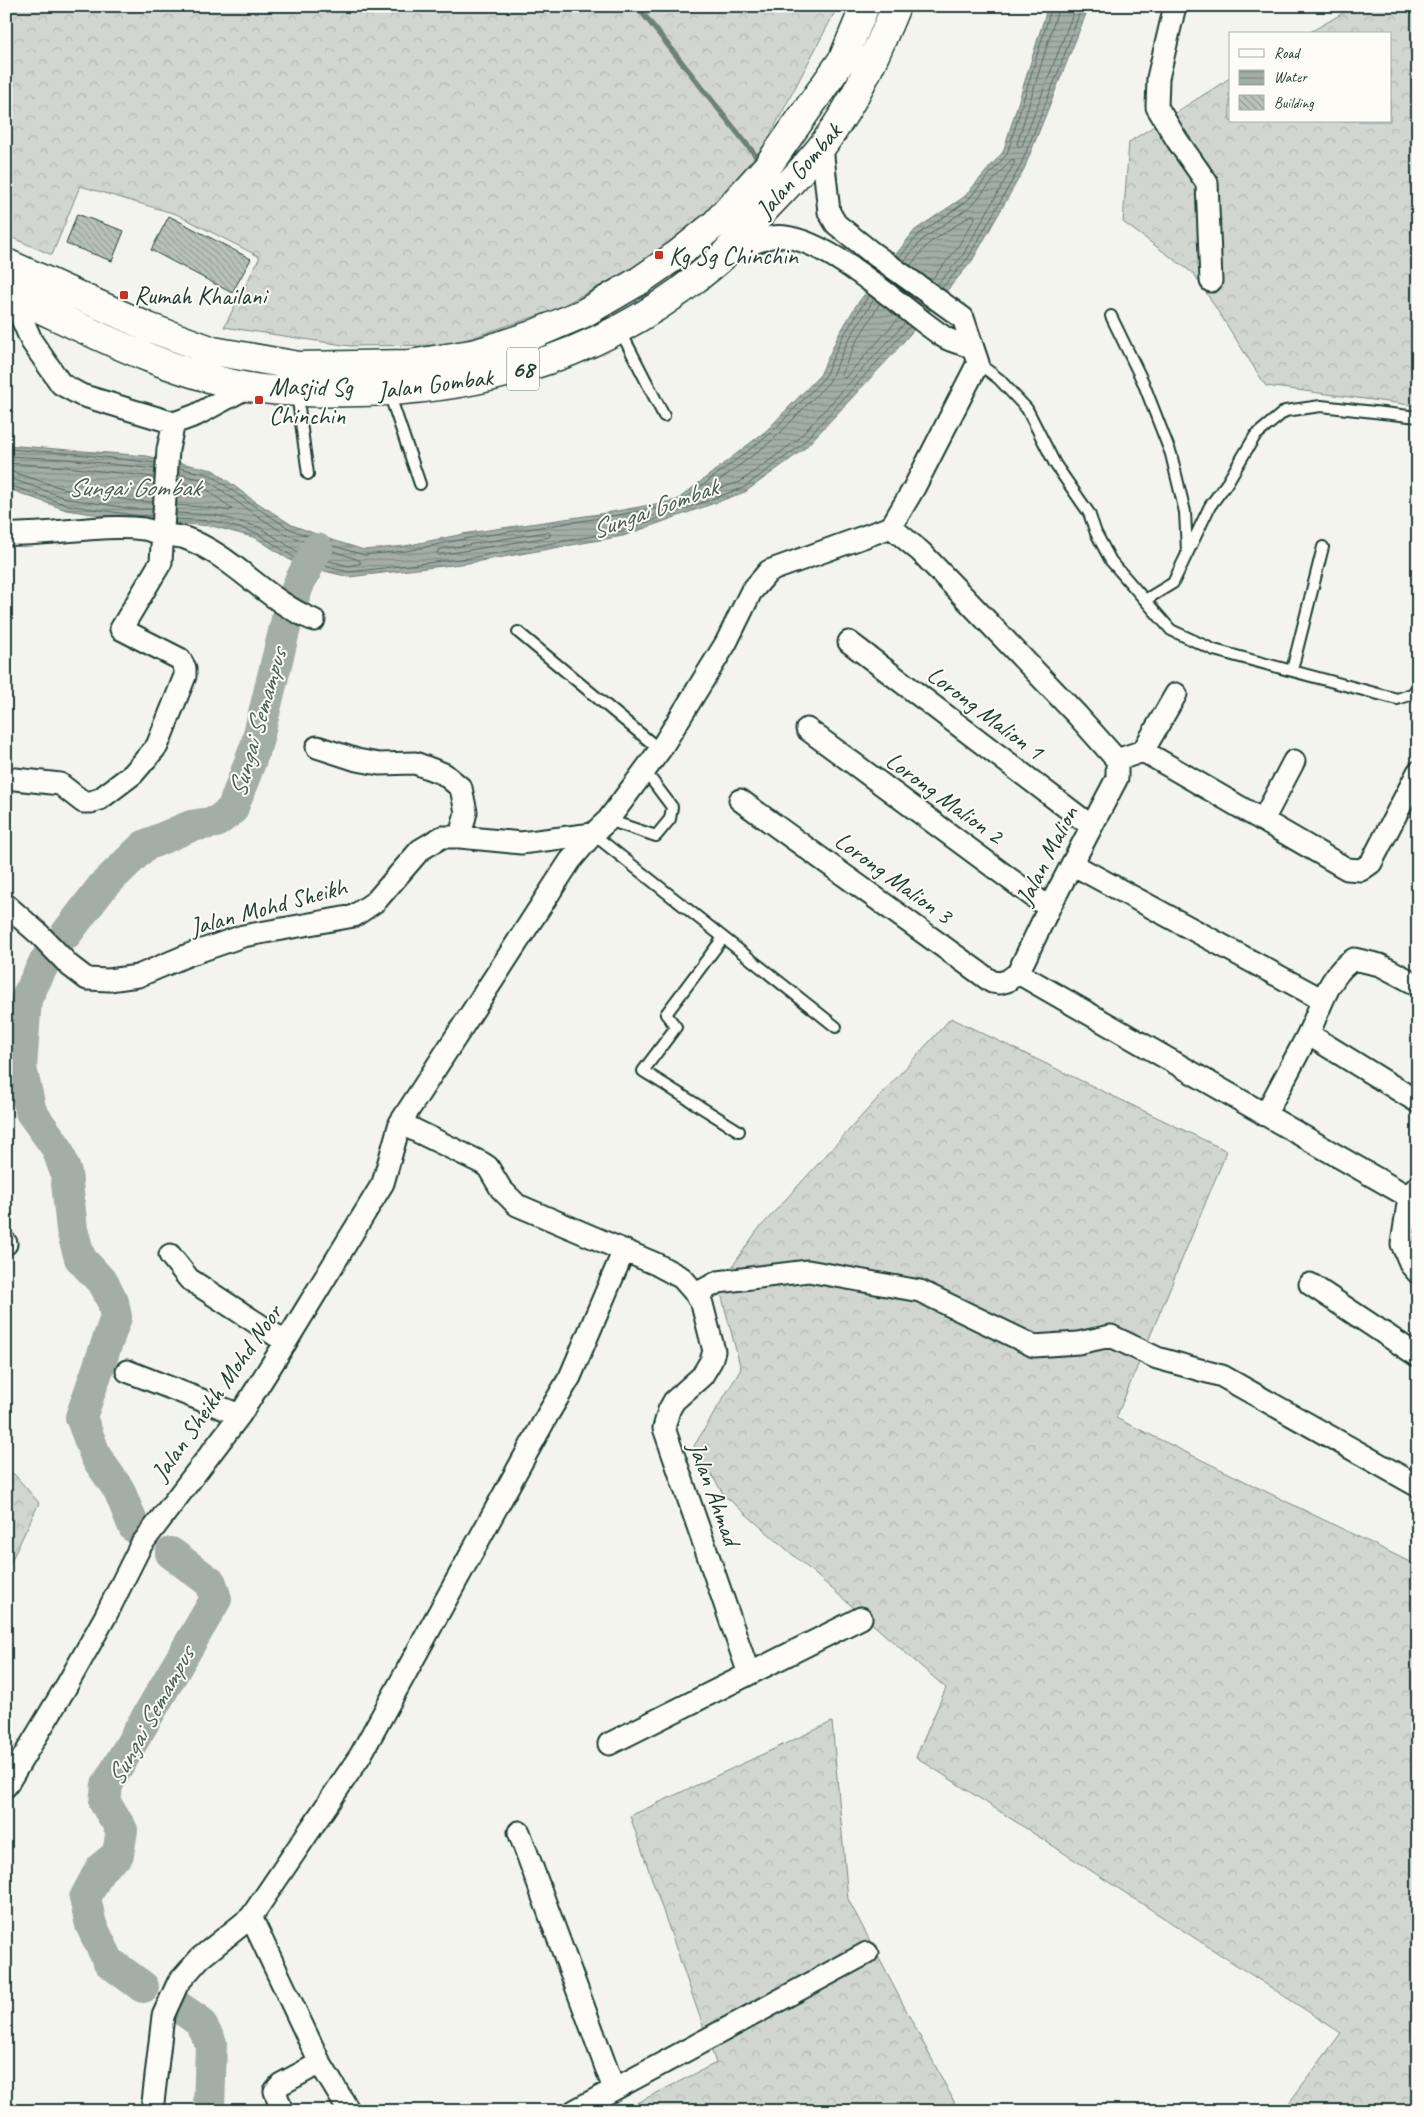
<svg xmlns="http://www.w3.org/2000/svg" width="1424" height="2117" font-family="Caveat,sans-serif">
	<style>
		.forest { fill: url(#forest-crowns); stroke: #788a82 }
		.water { fill: url(#water-rules); stroke: #6e8179 }
		.lines { fill: none; stroke-linecap: round; stroke-linejoin: round }
		.shore { stroke: #546a62; stroke-width: 1 }
		.stream { stroke: #6e8179; stroke-width: 5.5 }
		.river { stroke: #a3aea7; stroke-width: 32 }
		.building { fill: url(#building-back-hatch); stroke: #1f3d34 }
		.service-casing { stroke: #1f3d34; stroke-width: 14 }
		.minor-casing { stroke: #1f3d34; stroke-width: 25 }
		.primary-casing { stroke: #1f3d34; stroke-width: 31 }
		.service { stroke: #fdfcf7; stroke-width: 10 }
		.minor { stroke: #fdfcf7; stroke-width: 21 }
		.primary { stroke: #fdfcf7; stroke-width: 28 }
		.poi-dot { fill: #c8321e; stroke: #fdfcf7; stroke-width: 2 }
		.labels { text-anchor: middle; stroke-width: 4; stroke-linejoin: round; paint-order: stroke }
		.shield { fill: #fdfcf7; stroke: #62766e; stroke-width: 1 }
		.shield-label { font-size: 24px; font-weight: bold; fill: #1f3d34 }
		.street-label { font-size: 25px; fill: #1f3d34; stroke: #fdfcf7 }
		.poi-label { font-size: 25px; fill: #1f3d34; stroke: #fdfcf7; text-anchor: start }
		.water-label { font-size: 26px; font-style: italic; fill: #475f56; stroke: #fdfcf7 }
	</style>
	<defs>
		<pattern id="forest-crowns" width="20" height="18" patternUnits="userSpaceOnUse" patternTransform="scale(1.25)"><rect width="20" height="18" fill="#d1d6d1"/><path d="M2 6a3 3 0 1 1 6 0M12 15a3 3 0 1 1 6 0" fill="none" stroke="#b3b9b4"/></pattern>
		<pattern id="water-rules" width="6" height="5" patternUnits="userSpaceOnUse" patternTransform="scale(1.25)"><rect width="6" height="5" fill="#a3aea7"/><path d="M0 2.5h6" fill="none" stroke="#848f89"/></pattern>
		<pattern id="building-back-hatch" width="6" height="6" patternUnits="userSpaceOnUse" patternTransform="scale(1.25)"><rect width="6" height="6" fill="#b9c1bb"/><path d="M-1 5l2 2M0 0l6 6M5-1l2 2" fill="none" stroke="#969e99"/></pattern>
	</defs>
	<rect width="100%" height="100%" fill="#f4f4ef"/>
	<filter id="ink" filterUnits="userSpaceOnUse"><feTurbulence type="fractalNoise" baseFrequency=".02" numOctaves="2"/><feDisplacementMap in="SourceGraphic" scale="10" xChannelSelector="R" yChannelSelector="G"/><feConvolveMatrix kernelMatrix="1 2 1 2 8 2 1 2 1" color-interpolation-filters="sRGB"/></filter>
	<g filter="url(#ink)">
		<path class="forest" d="M6,6H838L765,145L679,244L554,310L450,345L350,346L224,327L260,257L176,214L80,186L52,255L6,235Z
			M1355,6H1418V406L1266,386L1194,274L1123,222L1129,142L1230,78V121H1390V34H1307Z
			M951,1018L1227,1151L1116,1418L1418,1566V2111H1283L1341,2033L916,1757L946,1688L724,1495L694,1446L741,1369L719,1286L756,1232Z
			M6,1473L14,1474L39,1503L6,1572Z
			M832,1722L848,1899L959,2111H621L716,2063L630,1816Z"/>
		<path class="water" d="M1048,6H1087L1086,14L1024,169L972,261L893,354L803,450L745,492L623,536L469,563L349,577L296,564L256,538L212,526L133,520L66,510L6,488V445L147,456L213,470L250,498L292,525L332,540L364,550L405,546L468,533L606,513L677,500L767,430L820,375L838,336L857,304L915,230L964,197L1003,152Z"/>
		<g class="lines">
			<path class="shore" d="M1059,6L1017,144L1019,147L1022,146L1076,6
				M899,258L919,234L967,201L1007,154L1052,6
				M904,261L923,239L971,206L1011,160L1014,159V164L963,255L937,285
				M910,266L928,244L971,215H974L975,218L956,250L931,280
				M942,288L968,258L1020,167L1059,70L1082,6
				M874,299L848,341L829,382L774,439L711,487V491L740,482L796,441L905,323
				M880,303L855,344L841,375L842,378H845L899,318
				M6,449L67,453L155,463
				M6,456L66,459L155,469
				M6,463L66,467L154,477
				M179,468L211,475L248,502L290,529L330,545L364,555L406,551L469,538L607,517L678,504L770,434L824,378L842,338L869,295
				M6,470L71,491L134,501L153,502
				M6,477L69,499L134,509H152
				M6,484L67,505L133,515L152,516
				M176,505L214,508L229,511L232,509L205,488L178,482
				M176,513L215,515L259,527L301,554L349,566L361,563L359,560L287,535L244,507L209,481L178,474
				M176,519L213,521L257,533L298,560L349,572L469,558L622,531L743,488L800,446L910,326
				M548,532L551,534L549,537L439,555L437,553L438,550Z"/>
			<path class="stream" d="M637,6L760,161"/>
			<path class="river" d="M66,934L102,887L144,846L191,826L216,822L232,810L256,746L290,607L300,581L317,549
				M45,961L26,999L21,1068L31,1112L57,1148L66,1173L72,1230L80,1258L103,1283L113,1302L116,1317L81,1417L96,1457L119,1490L134,1527
				M143,1987L109,1962L91,1925L85,1898L101,1868L118,1854L122,1830L105,1803L107,1785L216,1599L211,1583L171,1553
				M177,2006L199,2021L211,2043L209,2111"/>
		</g>
		<path class="building" d="M77,214L124,231L112,261L66,244Z
			M169,216L251,259L232,293L151,250Z"/>
		<g class="lines">
			<g class="service-casing">
				<path id="service" d="M1111,316L1143,382L1171,454L1185,512L1187,551
					M620,330L664,416
					M978,363L999,379L1027,409L1055,464L1089,513L1096,533L1111,561L1171,630L1214,650L1397,699L1412,694L1418,687
					M297,393L308,474
					M389,393L420,484
					M1145,600L1173,583L1210,506L1227,483L1255,436L1285,411L1321,406L1418,417
					M518,632L660,750
					M1292,670L1323,547
					M608,820L656,836L670,819L672,807L645,771
					M593,834L836,1027
					M723,938L666,1014L676,1027L643,1071L739,1131"/>
			</g>
			<g class="minor-casing">
				<path id="minor" d="M1175,6L1158,78L1157,107L1177,140L1207,183L1211,281
					M726,255C741,249 757,240 772,237C820,229 904,311 944,337C952,342 963,344 972,347
					M12,296L32,342L61,384L81,395L174,423L196,415L248,387
					M891,527L921,552L1077,715L1117,760
					M6,534C51,536 101,523 144,529C150,530 156,533 162,534C170,536 178,536 185,538C234,556 266,601 314,620
					M849,642L1091,826
					M807,729L1049,908
					M317,747L357,760L379,764L415,763L444,774L461,788L466,812L460,837
					M1143,751L1176,694
					M1117,760L1143,751L1347,869L1361,870L1371,863L1418,772
					M6,778L60,784L83,802H91L100,799L133,774L157,746L185,676V668L180,659L121,629L161,562L168,449L174,423
					M740,800L992,982L999,983L1007,981L1018,973L1049,908L1117,778V760
					M1263,820L1294,761
					M1072,864L1321,999
					M6,905L39,934L70,966L87,979L109,980L138,976L188,955L243,936L354,916L376,901L420,850L442,837H460L521,843L593,834
					M1018,973L1409,1197
					M1308,1034L1418,1102
					M1265,1115C1279,1089 1293,1063 1307,1036C1320,1011 1328,974 1354,959L1380,965L1418,985
					M400,1123L482,1163L488,1167L501,1189L517,1205L656,1264L682,1278L696,1294L702,1304L714,1351L711,1361L702,1376L674,1401L669,1410L664,1428L749,1674
					M1418,1186L1409,1197L1402,1244L1411,1265L1418,1273
					M6,1243V1244
					M170,1255L189,1279L286,1342
					M1310,1284L1418,1356
					M696,1294L718,1282L808,1271L920,1291L1034,1346L1078,1343L1111,1336L1157,1358L1222,1376L1418,1486
					M127,1371L240,1415
					M609,1744L861,1618
					M6,1786L67,1685L105,1617L141,1545L240,1415L286,1342L383,1183L400,1123L570,861L593,834L608,820L660,750L726,643L751,592L769,571L891,527L914,488L978,363L963,318L871,252L836,224L829,212L822,147
					M519,1832L614,2089
					M251,1917L320,2063L349,2111
					M152,2111L163,2016L178,1983L200,1958L251,1917L360,1756L548,1414L570,1377L624,1250
					M282,2111L275,2091L281,2084L320,2063
					M574,2111L867,1953"/>
			</g>
			<g class="primary-casing">
				<path id="primary" d="M6,263L148,327L213,351L299,366L410,364L477,353L532,335L584,313L639,281L678,254L715,224L767,167L843,59L865,6
					M6,293C84,328 163,372 248,387C285,393 323,393 361,392C476,390 586,359 680,291C694,280 709,269 722,257C737,241 751,225 765,209C785,188 806,167 823,145C855,102 876,55 896,6"/>
			</g>
			<use href="#service" class="service"/>
			<use href="#minor" class="minor"/>
			<use href="#primary" class="primary"/>
		</g>
	</g>
	<g class="poi-dot">
		<rect x="654" y="250" width="10" height="10" rx="2.5"/>
		<rect x="119" y="290" width="10" height="10" rx="2.5"/>
		<rect x="254" y="395" width="10" height="10" rx="2.5"/>
	</g>
	<g class="labels">
		<rect class="shield" x="507" y="347.5" width="32" height="43" rx="4"/>
		<g class="shield-label">
			<text x="523" y="377">68</text>
		</g>
		<g class="street-label">
			<text transform="translate(798 170) rotate(-49)" y="9">Jalan Gombak</text>
			<text transform="translate(435 383) rotate(-7)" y="9">Jalan Gombak</text>
			<text transform="translate(986 712) rotate(37)" y="9">Lorong Malion 1</text>
			<text transform="translate(945 797) rotate(36)" y="9">Lorong Malion 2</text>
			<text transform="translate(1046 855) rotate(-63)" y="9">Jalan Malion</text>
			<text transform="translate(894 877) rotate(36)" y="9">Lorong Malion 3</text>
			<text transform="translate(268 906) rotate(-15)" y="9">Jalan Mohd Sheikh</text>
			<text transform="translate(216 1392) rotate(-55)" y="9">Jalan Sheikh Mohd Noor</text>
			<text transform="translate(715 1493) rotate(70)" y="9">Jalan Ahmad</text>
		</g>
		<g class="poi-label">
			<text x="669" y="264">Kg Sg Chinchin</text>
			<text x="134" y="304">Rumah Khailani</text>
			<text x="269" y="395">Masjid Sg<tspan x="269" dy="29">Chinchin</tspan></text>
		</g>
		<g class="water-label">
			<text x="134" y="496">Sungai Gombak</text>
			<text transform="translate(654 508) rotate(-20)" y="9">Sungai Gombak</text>
			<text transform="translate(257 723) rotate(-74)" y="9">Sungai Semampus</text>
			<text transform="translate(150 1716) rotate(-61)" y="9">Sungai Semampus</text>
		</g>
	</g>
	<rect width="1424" height="2117" fill="none" stroke="#fdfcf7" stroke-width="25"/>
	<rect x="12" y="12" width="1399" height="2092" fill="none" stroke="#1f3d34" stroke-width="2" filter="url(#ink)"/>
	<rect x="1229" y="32" width="162" height="90" fill="#fdfcf7" stroke="#a4b0a9"/>
	<rect x="1239" y="49" width="25" height="8" fill="#fdfcf7" stroke="#a4b0a9"/>
	<text x="1274" y="58" font-size="15" fill="#1f3d34">Road</text>
	<rect x="1239" y="70" width="25" height="15" fill="url(#water-rules)" stroke="#a4b0a9"/>
	<text x="1274" y="82" font-size="15" fill="#1f3d34">Water</text>
	<rect x="1239" y="95" width="25" height="15" fill="url(#building-back-hatch)" stroke="#a4b0a9"/>
	<text x="1274" y="108" font-size="15" fill="#1f3d34">Building</text>
</svg>
